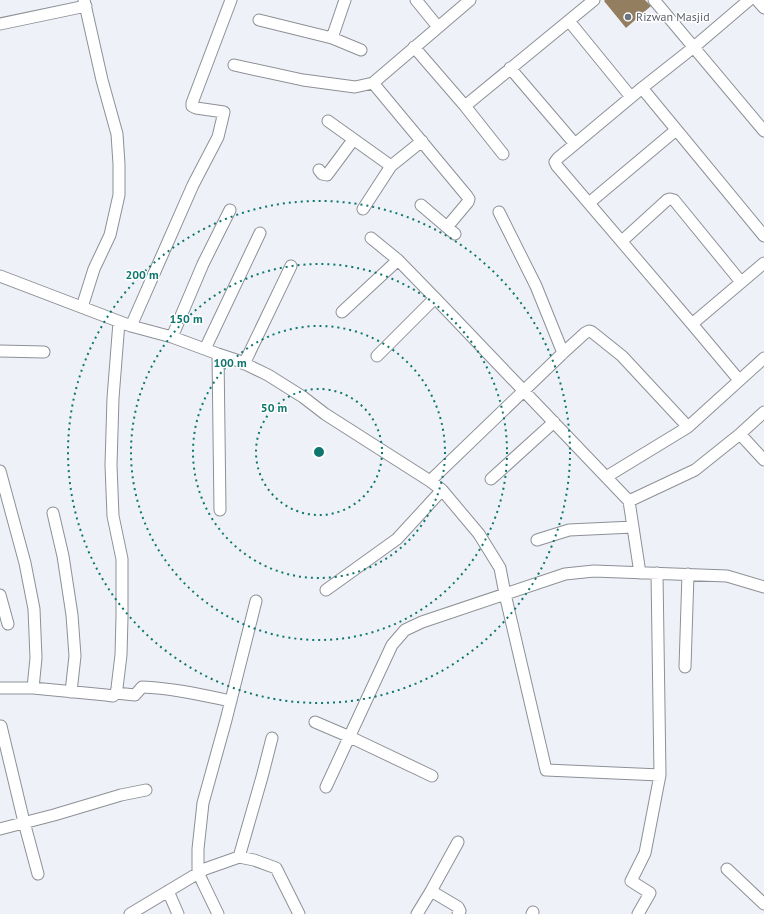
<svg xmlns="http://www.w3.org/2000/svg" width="764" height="914" font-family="'PT Sans',sans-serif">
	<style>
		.building { fill: #937e60 }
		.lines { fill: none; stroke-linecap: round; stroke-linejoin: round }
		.minor-casing { stroke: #8d9096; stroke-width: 13 }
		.minor { stroke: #fff; stroke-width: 11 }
		.ring { fill: none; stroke: #0f766e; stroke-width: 2; stroke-dasharray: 2 4 }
		.worship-dot { fill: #6b7280; stroke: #fff; stroke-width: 1.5 }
		.labels { text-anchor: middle; stroke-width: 3; stroke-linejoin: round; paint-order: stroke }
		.worship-label { font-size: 12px; fill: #5b616d; stroke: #fff; text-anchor: start }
		.centre { fill: #0f766e; stroke: #fff; stroke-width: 2 }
		.ring-label { font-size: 12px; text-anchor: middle; font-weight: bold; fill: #0f766e; stroke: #fff; stroke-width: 3; stroke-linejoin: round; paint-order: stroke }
	</style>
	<rect width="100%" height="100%" fill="#eef2f8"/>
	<path class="building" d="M605,0H645L651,6L626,28L604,1Z"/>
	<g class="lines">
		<g class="minor-casing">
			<path id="minor" d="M416,0L438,27
				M654,0L764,131
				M757,0L764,8
				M259,20L332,38L361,50
				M569,21L631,97
				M0,24L86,6
				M332,38L345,0
				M414,47L465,106L594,0
				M234,65L303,80L355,87L373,83L470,0
				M510,68L575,144
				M373,83L467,196L469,199L468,202L447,227
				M642,88L764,236
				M465,106L503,154
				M328,121L391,166
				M319,170L322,174L327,175L353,140
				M589,203L676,130
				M421,205L455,234
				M363,209L391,166L422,141
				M499,212L536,286L563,353
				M371,238L398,260L435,298L629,501L640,573
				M622,241L667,200L670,199L674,200L741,282
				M0,276L131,326L172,337L218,354L239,361L268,375L303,397L325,414L430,481L442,490L479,534L500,568L505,594L546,770L660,775
				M82,307L94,269L110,235L119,195V164L117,134L102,80L84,0
				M342,312L398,260
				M692,324L764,263
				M131,326L193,185L218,137L224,112L196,108L192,106V103L231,0
				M172,337L203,264L230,210
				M205,349L260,233
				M0,351L44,352
				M218,354L220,510
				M377,356L435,298
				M244,364L291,266
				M739,380L692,324L557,166L555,162L558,158L575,144L642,88L694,47L749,0
				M740,434L764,460
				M0,471L25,563L34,609L36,658L33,688
				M606,477L688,427L764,358
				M491,479L554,422
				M430,481L563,353L585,333L589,331L592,332L622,356L688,427
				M629,501L695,470L740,434L764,412
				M53,513L63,556L72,615L75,656L71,692
				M537,540L569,530L633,527
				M326,590L397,539L442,490
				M0,595L8,624
				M685,667L688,574
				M0,688H33L106,695L113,696L116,693L117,688L121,655L122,617V559L113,516L111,465L113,398L119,322
				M116,693L135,695L142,687C172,688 202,695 231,701
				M315,722L350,737L432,776
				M1,726L24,822L38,874
				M326,787L392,645L405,630L422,622L565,574L594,571L727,576L764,587
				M0,829L54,815L121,795L146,790
				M239,857L262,777L272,738
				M727,869L764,904
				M168,891L178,914
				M431,891L458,907L460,911L458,914
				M130,914L205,869L239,857L254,860L276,868L299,914
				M218,914L203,883L198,872V849L203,803L226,720L256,601
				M417,914L431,891L458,842
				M532,914L533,912
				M638,914L650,893L631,881L645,853L660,775L657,573"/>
		</g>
		<use href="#minor" class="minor"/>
	</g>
	<g class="ring">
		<circle cx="319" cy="452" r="63"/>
		<circle cx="319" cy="452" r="126"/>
		<circle cx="319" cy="452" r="188"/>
		<circle cx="319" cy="452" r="251"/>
	</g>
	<circle class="worship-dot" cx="628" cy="17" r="4"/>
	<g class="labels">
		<g class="worship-label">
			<text x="636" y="21">Rizwan Masjid</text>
		</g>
	</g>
	<circle cx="319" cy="452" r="6" class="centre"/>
	<g class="ring-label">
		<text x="142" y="279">200 m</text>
		<text x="186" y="323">150 m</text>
		<text x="230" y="367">100 m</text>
		<text x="274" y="412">50 m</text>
	</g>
</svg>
